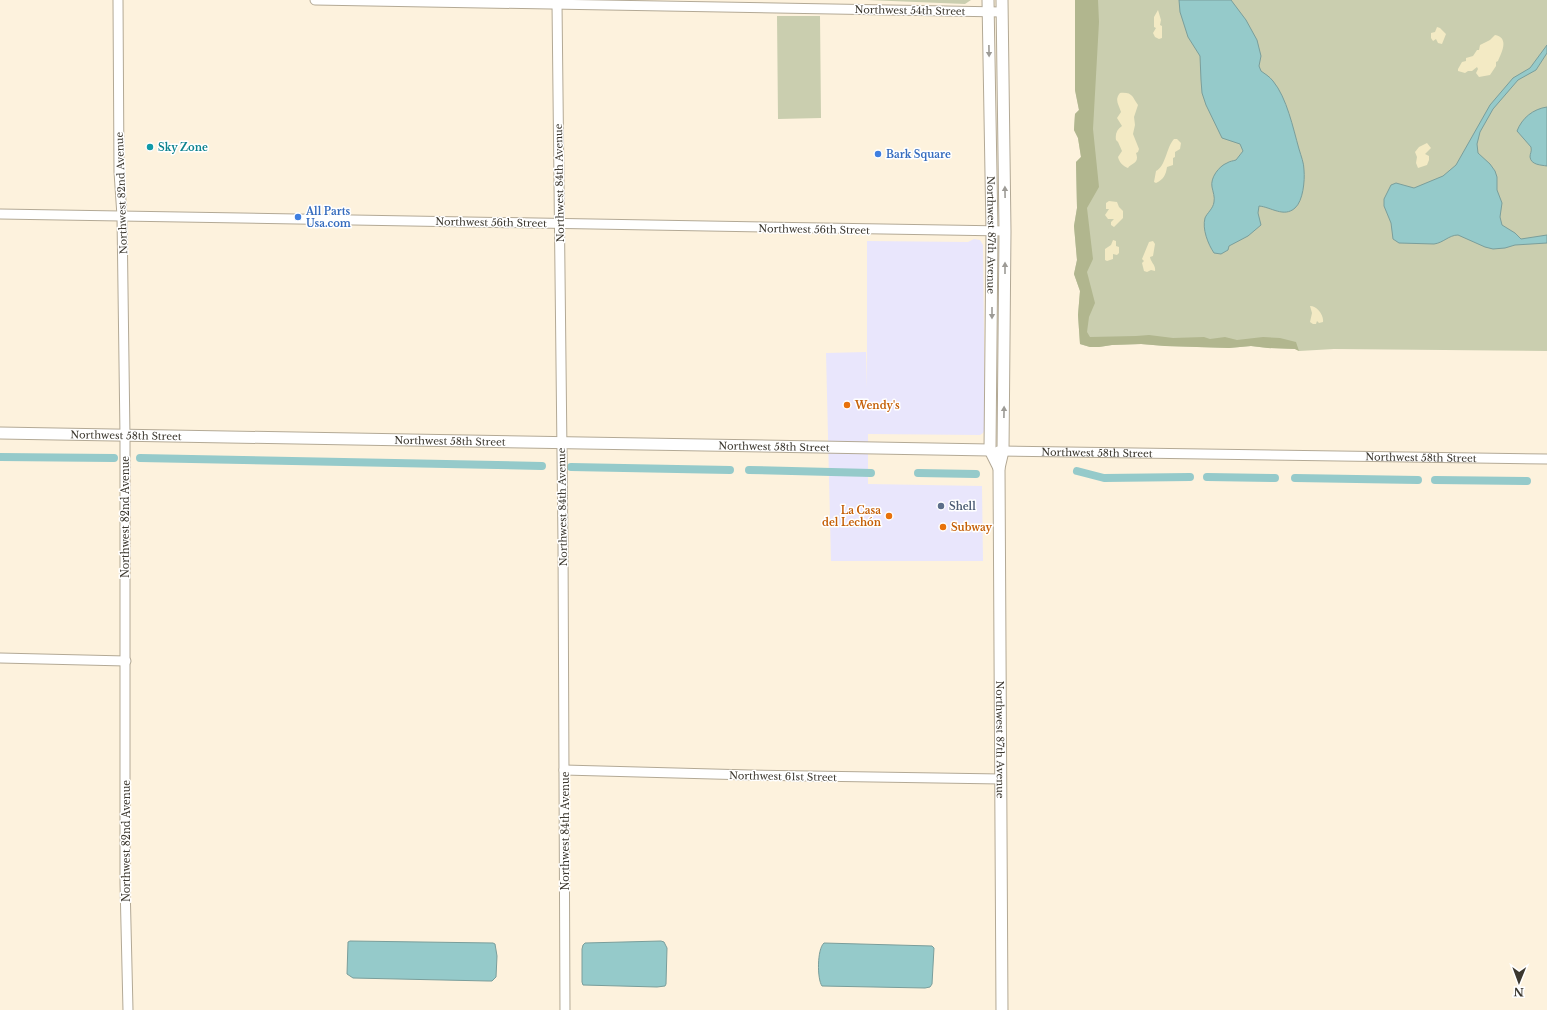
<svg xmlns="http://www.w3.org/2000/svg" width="1547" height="1010" font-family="'Libre Baskerville',serif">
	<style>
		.commercial { fill: #e9e6fc }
		.green { fill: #caceaf }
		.forest { fill: #b1b68e }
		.sand { fill: #f3eac4 }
		.water { fill: #95caca; stroke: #7a9e9b }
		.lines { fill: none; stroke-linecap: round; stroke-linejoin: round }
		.canal { stroke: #95caca; stroke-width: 8 }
		.minor-casing { stroke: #b3a995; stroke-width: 11 }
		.major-casing { stroke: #b3a995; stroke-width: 13 }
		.minor { stroke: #fff; stroke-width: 9 }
		.major { stroke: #fff; stroke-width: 11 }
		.oneway { fill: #9d9b96 }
		.culture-dot { fill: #0f9aa8; stroke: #fff; stroke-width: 1.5 }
		.shop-dot { fill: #3f7fe0; stroke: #fff; stroke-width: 1.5 }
		.food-dot { fill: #e8710a; stroke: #fff; stroke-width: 1.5 }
		.service-dot { fill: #5c6f8a; stroke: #fff; stroke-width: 1.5 }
		.labels { text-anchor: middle; stroke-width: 3; stroke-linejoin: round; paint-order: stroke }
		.street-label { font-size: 10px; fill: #3b372e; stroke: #fff }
		.culture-label { font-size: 10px; font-weight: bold; fill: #0d838f; stroke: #fff; text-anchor: start }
		.shop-label { font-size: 10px; font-weight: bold; fill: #366cbe; stroke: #fff; text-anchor: start }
		.food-label { font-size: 10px; font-weight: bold; fill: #c56008; stroke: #fff; text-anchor: start }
		.service-label { font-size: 10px; font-weight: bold; fill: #4e5e75; stroke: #fff; text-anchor: start }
	</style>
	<rect width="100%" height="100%" fill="#fdf2dd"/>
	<path class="commercial" d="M974,239L980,240L983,245L985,429L983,433L980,435L868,434V484L982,486L983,561H831L826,353L866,352L867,389V241L968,242Z"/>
	<path class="green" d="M867,0H971L965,4Z
		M1075,0H1547V351L1334,349L1299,351L1295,349L1268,348L1251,346L1229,348L1165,346L1141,344L1112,345L1099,347H1090L1080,344L1078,315L1080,291L1074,274L1077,260L1074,226L1077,208L1076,162L1081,157L1078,138L1074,130L1075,114L1079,110L1075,90Z
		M820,16L821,118L778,119L777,16Z"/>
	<path class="forest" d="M1075,0H1098L1099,22L1093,129L1099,187L1087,208L1093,259L1087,272L1095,303L1089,317L1087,332L1090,337L1136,336L1149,335L1173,338L1204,337L1210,339L1225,337L1237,340L1263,337L1280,338L1296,342L1299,351L1295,349L1268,348L1251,346L1229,348L1165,346L1141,344L1112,345L1099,347H1090L1080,344L1078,315L1080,291L1074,274L1077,260L1074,226L1077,208L1076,162L1081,157L1078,138L1074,130L1075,114L1079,110L1075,90Z"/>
	<path class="sand" d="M1158,10L1161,20L1160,25L1162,26V38L1159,39L1155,37L1153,33L1156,28L1154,27V17Z
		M1437,27L1440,28L1446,34L1442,44L1438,43L1436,39L1433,41L1431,38V33L1435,32Z
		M1495,35C1510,38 1501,53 1498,61L1496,62V66L1490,75L1479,77L1476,73L1478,69L1477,67L1472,71H1468L1465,73L1458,71V69L1462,62L1466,61V58L1473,56L1477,50H1479L1480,45L1490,40Z
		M1120,93C1133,92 1132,97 1138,105L1134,117L1135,125L1133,134L1139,149L1138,152L1136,153C1140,164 1131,163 1128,168C1123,166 1119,162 1118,157L1122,151L1118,142L1116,140C1115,134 1117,129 1122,126L1117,118L1121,112C1119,105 1114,100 1120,93Z
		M1174,139H1177L1181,143L1180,149L1175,152V157L1173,158V165L1167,167C1166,175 1163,180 1156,183L1154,182L1156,171C1166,166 1166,148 1174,139Z
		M1427,143L1431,148L1425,154L1429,156V160L1427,165L1418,168L1416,163L1417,157L1415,152L1419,147Z
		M1109,201L1117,202L1119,207L1123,211V218L1114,227L1111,225V222L1114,219H1108L1105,215L1109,209H1106V203Z
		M1113,240L1116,241V246L1119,247V253L1117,255L1113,254V259L1107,261L1105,260V249L1111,245Z
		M1153,241L1155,244L1153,256L1150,257C1151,263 1156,265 1155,271L1151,270L1147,272L1144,271L1142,263L1144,261L1142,259L1149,242Z
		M1310,306C1317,306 1324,315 1323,322L1319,323L1317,321L1316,324H1313L1310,322L1312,313Z"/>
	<path class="water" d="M1179,0H1231L1246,20L1257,40L1261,56L1259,66L1261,71C1265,74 1269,76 1273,81C1287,98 1293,128 1299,149C1301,156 1304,163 1304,170C1305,181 1303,201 1295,208C1284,218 1271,207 1259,206L1258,213L1261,225L1248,236L1229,246L1228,250L1221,254L1214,253C1208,244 1202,229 1205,218C1207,213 1213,209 1214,202C1215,197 1213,192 1212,187C1210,178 1219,166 1227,163C1230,161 1233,161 1236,160L1243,151L1240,144L1222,138L1206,105L1202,93L1201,80L1200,56L1188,37L1180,12Z
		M1547,45V53L1536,70L1518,80L1493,109L1480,132L1477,144L1478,153L1490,164L1495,171L1497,177V190L1502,203L1500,217L1502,225L1515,233L1521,239L1547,235V243L1515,245L1505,248L1493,249L1485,247L1458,235C1449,235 1443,243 1434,244L1399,243L1393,239L1391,223L1384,206V199L1391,185L1396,183L1414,188L1443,176L1456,165L1490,105L1513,78L1530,68Z
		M1547,107V166C1541,165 1531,165 1530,157C1530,153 1532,152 1531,147L1517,131C1522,118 1533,109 1547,107Z
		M350,941L493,943L495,944L497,956L496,977L492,981H488L353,978L347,974L348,942Z
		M661,941L664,942L667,948L666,984L665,986L657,987L583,985L582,982V949L583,945L585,943Z
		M824,943L932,946L934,948L932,984L930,987L925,988L822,986C817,979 817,949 824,943Z"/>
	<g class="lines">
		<path class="canal" d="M0,457L114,458
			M140,458L542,466
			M571,467L730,470
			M749,470L871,473
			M1077,471L1104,478L1190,477
			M918,473L976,474
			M1207,477L1275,478
			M1295,478L1418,480
			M1435,480L1527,481"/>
		<g class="minor-casing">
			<g id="minor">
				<path d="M118,0L119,172L122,216L125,436V883L128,1010"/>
				<path d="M315,0L1002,12"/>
				<path d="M557,3L563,543L565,1010"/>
				<path d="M0,214L1005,231"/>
				<path id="s1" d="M998,451L1547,459"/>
				<path d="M0,658L126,661"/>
				<path d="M564,770L750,775L1001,779"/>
			</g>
		</g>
		<g class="major-casing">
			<g id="major">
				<path id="s2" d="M988,0L992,232L990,450L999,468"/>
				<path id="s3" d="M1002,0L1005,231L1003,451L999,468L1002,1010"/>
				<path id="s4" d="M0,433L990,450"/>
			</g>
		</g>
		<use href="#minor" class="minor"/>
		<use href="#major" class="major"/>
	</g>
	<defs><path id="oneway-solid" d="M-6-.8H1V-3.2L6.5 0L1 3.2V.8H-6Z"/></defs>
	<g class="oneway">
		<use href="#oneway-solid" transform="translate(989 51) rotate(89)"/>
		<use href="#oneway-solid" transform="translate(1005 192) rotate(-91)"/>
		<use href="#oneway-solid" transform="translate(1005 268) rotate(-90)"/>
		<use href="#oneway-solid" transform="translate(992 313) rotate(90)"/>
		<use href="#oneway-solid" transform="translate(1004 412) rotate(-89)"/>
	</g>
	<circle class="culture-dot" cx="150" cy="147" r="4"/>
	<g class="shop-dot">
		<circle cx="878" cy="154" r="4"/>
		<circle cx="298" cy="217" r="4"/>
	</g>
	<g class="food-dot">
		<circle cx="847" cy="405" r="4"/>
		<circle cx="889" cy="516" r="4"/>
		<circle cx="943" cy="527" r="4"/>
	</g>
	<circle class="service-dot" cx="941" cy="506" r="4"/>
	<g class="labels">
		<g class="street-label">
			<text transform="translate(910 10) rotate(1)" y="4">Northwest 54th Street</text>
			<text transform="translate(559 183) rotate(-91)" y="4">Northwest 84th Avenue</text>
			<text transform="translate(121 193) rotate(-92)" y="4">Northwest 82nd Avenue</text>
			<text transform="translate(491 222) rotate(1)" y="4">Northwest 56th Street</text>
			<text transform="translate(814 229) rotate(1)" y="4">Northwest 56th Street</text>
			<text dy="4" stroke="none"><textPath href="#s2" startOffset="235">Northwest 87th Avenue</textPath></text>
			<text dy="4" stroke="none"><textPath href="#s4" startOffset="126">Northwest 58th Street</textPath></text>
			<text dy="4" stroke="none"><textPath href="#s4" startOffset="450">Northwest 58th Street</textPath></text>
			<text dy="4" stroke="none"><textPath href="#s4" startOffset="774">Northwest 58th Street</textPath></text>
			<text dy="4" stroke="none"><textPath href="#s1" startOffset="99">Northwest 58th Street</textPath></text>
			<text dy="4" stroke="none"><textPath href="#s1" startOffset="423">Northwest 58th Street</textPath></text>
			<text transform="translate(562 507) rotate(-91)" y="4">Northwest 84th Avenue</text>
			<text transform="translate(125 517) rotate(-90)" y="4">Northwest 82nd Avenue</text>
			<text dy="4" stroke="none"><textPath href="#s3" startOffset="740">Northwest 87th Avenue</textPath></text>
			<text transform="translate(783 776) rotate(1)" y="4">Northwest 61st Street</text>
			<text transform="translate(565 831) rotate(-90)" y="4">Northwest 84th Avenue</text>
			<text transform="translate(126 841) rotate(-90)" y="4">Northwest 82nd Avenue</text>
		</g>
		<g class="culture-label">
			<text x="158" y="151">Sky Zone</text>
		</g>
		<g class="shop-label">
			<text x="886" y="158">Bark Square</text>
			<text x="306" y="215">All Parts<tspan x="306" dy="12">Usa.com</tspan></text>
		</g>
		<g class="food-label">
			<text x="855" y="409">Wendy's</text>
			<text x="881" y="514" text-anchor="end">La Casa<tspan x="881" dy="12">del Lechón</tspan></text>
			<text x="951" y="531">Subway</text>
		</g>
		<g class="service-label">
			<text x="949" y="510">Shell</text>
		</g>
	</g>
	<g transform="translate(1519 982) rotate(181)" stroke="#ffffff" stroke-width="3" paint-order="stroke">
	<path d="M0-3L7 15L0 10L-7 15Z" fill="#3b372e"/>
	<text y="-6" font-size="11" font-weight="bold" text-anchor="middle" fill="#3b372e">N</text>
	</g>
</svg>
